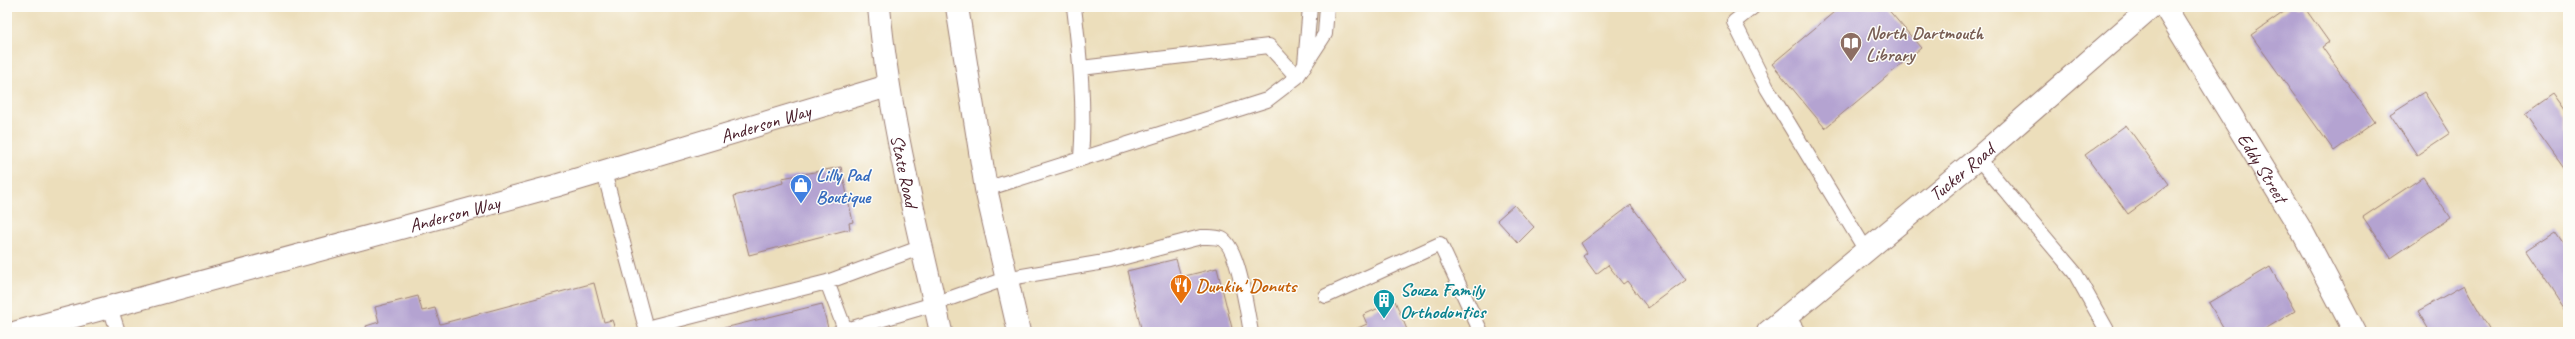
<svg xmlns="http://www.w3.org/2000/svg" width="2575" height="339" font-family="Caveat,sans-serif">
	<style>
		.building { fill: #b4a3d1 }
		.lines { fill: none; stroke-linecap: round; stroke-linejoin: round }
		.lane-casing { stroke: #9b7e73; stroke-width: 16 }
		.street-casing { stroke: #9b7e73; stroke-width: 24 }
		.secondary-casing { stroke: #9b7e73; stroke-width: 24 }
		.primary-casing { stroke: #9b7e73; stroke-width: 24 }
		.lane { stroke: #fff; stroke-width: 14 }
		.street { stroke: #fff; stroke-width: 22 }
		.secondary { stroke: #fff; stroke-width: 22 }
		.primary { stroke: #fff; stroke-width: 22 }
		.labels { text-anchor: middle; stroke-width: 3; stroke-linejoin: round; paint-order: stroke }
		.education-label { font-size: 19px; font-weight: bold; fill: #785e54; stroke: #fdfcf7; text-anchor: start }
		.street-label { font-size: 19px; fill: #4a1f2b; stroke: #fdfcf7 }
		.shop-label { font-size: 19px; font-weight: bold; fill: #366cbe; stroke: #fdfcf7; text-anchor: start }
		.food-label { font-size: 19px; font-weight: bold; fill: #c56008; stroke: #fdfcf7; text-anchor: start }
		.culture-label { font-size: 19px; font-weight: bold; fill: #0d838f; stroke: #fdfcf7; text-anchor: start }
	</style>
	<rect width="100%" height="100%" fill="#fdfcf7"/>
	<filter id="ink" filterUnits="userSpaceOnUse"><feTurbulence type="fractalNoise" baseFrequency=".025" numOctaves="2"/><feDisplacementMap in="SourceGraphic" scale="8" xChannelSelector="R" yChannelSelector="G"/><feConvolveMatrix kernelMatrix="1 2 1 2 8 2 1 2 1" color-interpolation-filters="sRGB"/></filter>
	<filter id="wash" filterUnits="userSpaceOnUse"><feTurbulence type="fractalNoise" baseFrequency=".012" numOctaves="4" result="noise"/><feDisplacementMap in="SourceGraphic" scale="16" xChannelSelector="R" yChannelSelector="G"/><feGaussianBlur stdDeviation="0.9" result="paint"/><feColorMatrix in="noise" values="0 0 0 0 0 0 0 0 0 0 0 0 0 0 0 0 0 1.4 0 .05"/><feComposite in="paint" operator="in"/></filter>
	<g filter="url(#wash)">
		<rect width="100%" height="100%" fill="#ecdebb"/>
		<g id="blocks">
			<path class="building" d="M1840,7H1886L1921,48L1825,128L1772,64Z
				M2291,7H2304L2329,42L2322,47L2375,122L2334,151L2251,35Z
				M2424,92L2450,133L2417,155L2390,114Z
				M2553,94L2568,115V174L2525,114Z
				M2126,125L2169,184L2128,214L2085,155Z
				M841,167L853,222L849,223L850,229L749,255L734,196L783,183L782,178Z
				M2423,177L2450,218L2391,258L2363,217Z
				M1514,205L1534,227L1518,243L1497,220Z
				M1631,205L1686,280L1648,308L1627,281L1623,284L1608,265L1596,274L1583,256L1587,253L1581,243Z
				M2555,231L2568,250V314L2526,250Z
				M1176,259L1181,277L1217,268L1233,332H1142L1127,271Z
				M2270,267L2295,311L2260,332H2226L2209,303Z
				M594,283L604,322L612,320L616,332H368L366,326L379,322L375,307L418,296L422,311L435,308L440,324Z
				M2464,285L2491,332H2430L2418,311Z
				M1395,301L1408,332H1349L1367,324L1363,315Z
				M822,304L829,332H712V331Z"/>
		</g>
	</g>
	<g filter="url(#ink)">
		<use href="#blocks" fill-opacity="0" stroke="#9b7e73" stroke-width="1"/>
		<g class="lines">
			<g class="lane-casing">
				<path id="lane" d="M1074,7C1080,58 1085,107 1081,158
					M1753,7L1734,22L1767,88L1867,252
					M1305,64L1310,7
					M1297,77L1325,34L1327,7
					M1978,158L2075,273L2108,332
					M604,172L647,332
					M986,189L1267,100L1297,77L1269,46L1081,68
					M827,282L846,332
					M1326,296L1440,244L1481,332
					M110,307L118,332
					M1788,316L1798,332
					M646,328L827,282L922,247
					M839,332L934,304L1005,279L1110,261L1201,237C1208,237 1215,236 1222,239C1239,248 1247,313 1251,332"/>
			</g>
			<g class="street-casing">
				<g id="street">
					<path id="s1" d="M2165,7L2303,233L2355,332"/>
					<path id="s2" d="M17,332L555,186L888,86"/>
				</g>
			</g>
			<g class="secondary-casing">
				<g id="secondary">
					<path id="s3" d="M1768,332L1978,158L2151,7"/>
				</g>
			</g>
			<g class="primary-casing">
				<g id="primary">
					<path id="s4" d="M879,7C889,118 917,224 941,332"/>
					<path d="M957,7L986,189L1019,332"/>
				</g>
			</g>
			<use href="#lane" class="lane"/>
			<use href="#street" class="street"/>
			<use href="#secondary" class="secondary"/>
			<use href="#primary" class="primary"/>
		</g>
	</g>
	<defs>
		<g id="library-pin" transform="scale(1.15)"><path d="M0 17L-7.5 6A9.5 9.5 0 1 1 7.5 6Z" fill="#8d6e63" stroke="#fdfcf7"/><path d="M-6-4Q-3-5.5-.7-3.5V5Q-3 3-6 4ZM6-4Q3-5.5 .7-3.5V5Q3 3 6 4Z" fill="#fff"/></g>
		<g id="shop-pin" transform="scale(1.15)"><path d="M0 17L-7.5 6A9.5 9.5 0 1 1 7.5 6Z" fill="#3f7fe0" stroke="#fdfcf7"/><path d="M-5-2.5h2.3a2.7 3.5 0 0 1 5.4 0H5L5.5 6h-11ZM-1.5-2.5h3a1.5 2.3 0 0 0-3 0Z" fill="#fff"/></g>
		<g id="restaurant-pin" transform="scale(1.15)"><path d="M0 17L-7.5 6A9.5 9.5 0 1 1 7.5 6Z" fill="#e8710a" stroke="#fdfcf7"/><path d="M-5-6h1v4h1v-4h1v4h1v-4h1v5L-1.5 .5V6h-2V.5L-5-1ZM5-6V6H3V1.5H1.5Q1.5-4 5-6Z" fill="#fff"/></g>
		<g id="building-pin" transform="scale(1.15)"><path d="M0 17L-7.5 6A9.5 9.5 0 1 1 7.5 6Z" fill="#0f9aa8" stroke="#fdfcf7"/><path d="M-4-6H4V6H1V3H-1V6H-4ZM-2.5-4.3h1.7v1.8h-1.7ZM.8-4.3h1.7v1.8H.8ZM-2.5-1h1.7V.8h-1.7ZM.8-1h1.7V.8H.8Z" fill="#fff"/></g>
	</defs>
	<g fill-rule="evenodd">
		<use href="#library-pin" x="1851" y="43"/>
		<use href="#shop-pin" x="801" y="185"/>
		<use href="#restaurant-pin" x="1181" y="285"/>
		<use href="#building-pin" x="1384" y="300"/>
	</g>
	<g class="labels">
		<g class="education-label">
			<text x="1866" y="39">North Dartmouth<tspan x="1866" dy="22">Library</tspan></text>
		</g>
		<g class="street-label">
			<text dy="7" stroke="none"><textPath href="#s2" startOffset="777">Anderson Way</textPath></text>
			<text dy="7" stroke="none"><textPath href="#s1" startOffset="188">Eddy Street</textPath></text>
			<text dy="7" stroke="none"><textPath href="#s4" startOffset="166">State Road</textPath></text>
			<text dy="7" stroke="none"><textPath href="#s3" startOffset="251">Tucker Road</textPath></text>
			<text dy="7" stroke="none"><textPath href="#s2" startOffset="453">Anderson Way</textPath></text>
		</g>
		<g class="shop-label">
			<text x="816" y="181">Lilly Pad<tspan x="816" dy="22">Boutique</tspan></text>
		</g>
		<g class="food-label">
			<text x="1196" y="292">Dunkin' Donuts</text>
		</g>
		<g class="culture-label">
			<text x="1400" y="296">Souza Family<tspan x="1400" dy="22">Orthodontics</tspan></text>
		</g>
	</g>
	<rect width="2575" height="339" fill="none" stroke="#fdfcf7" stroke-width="24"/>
</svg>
